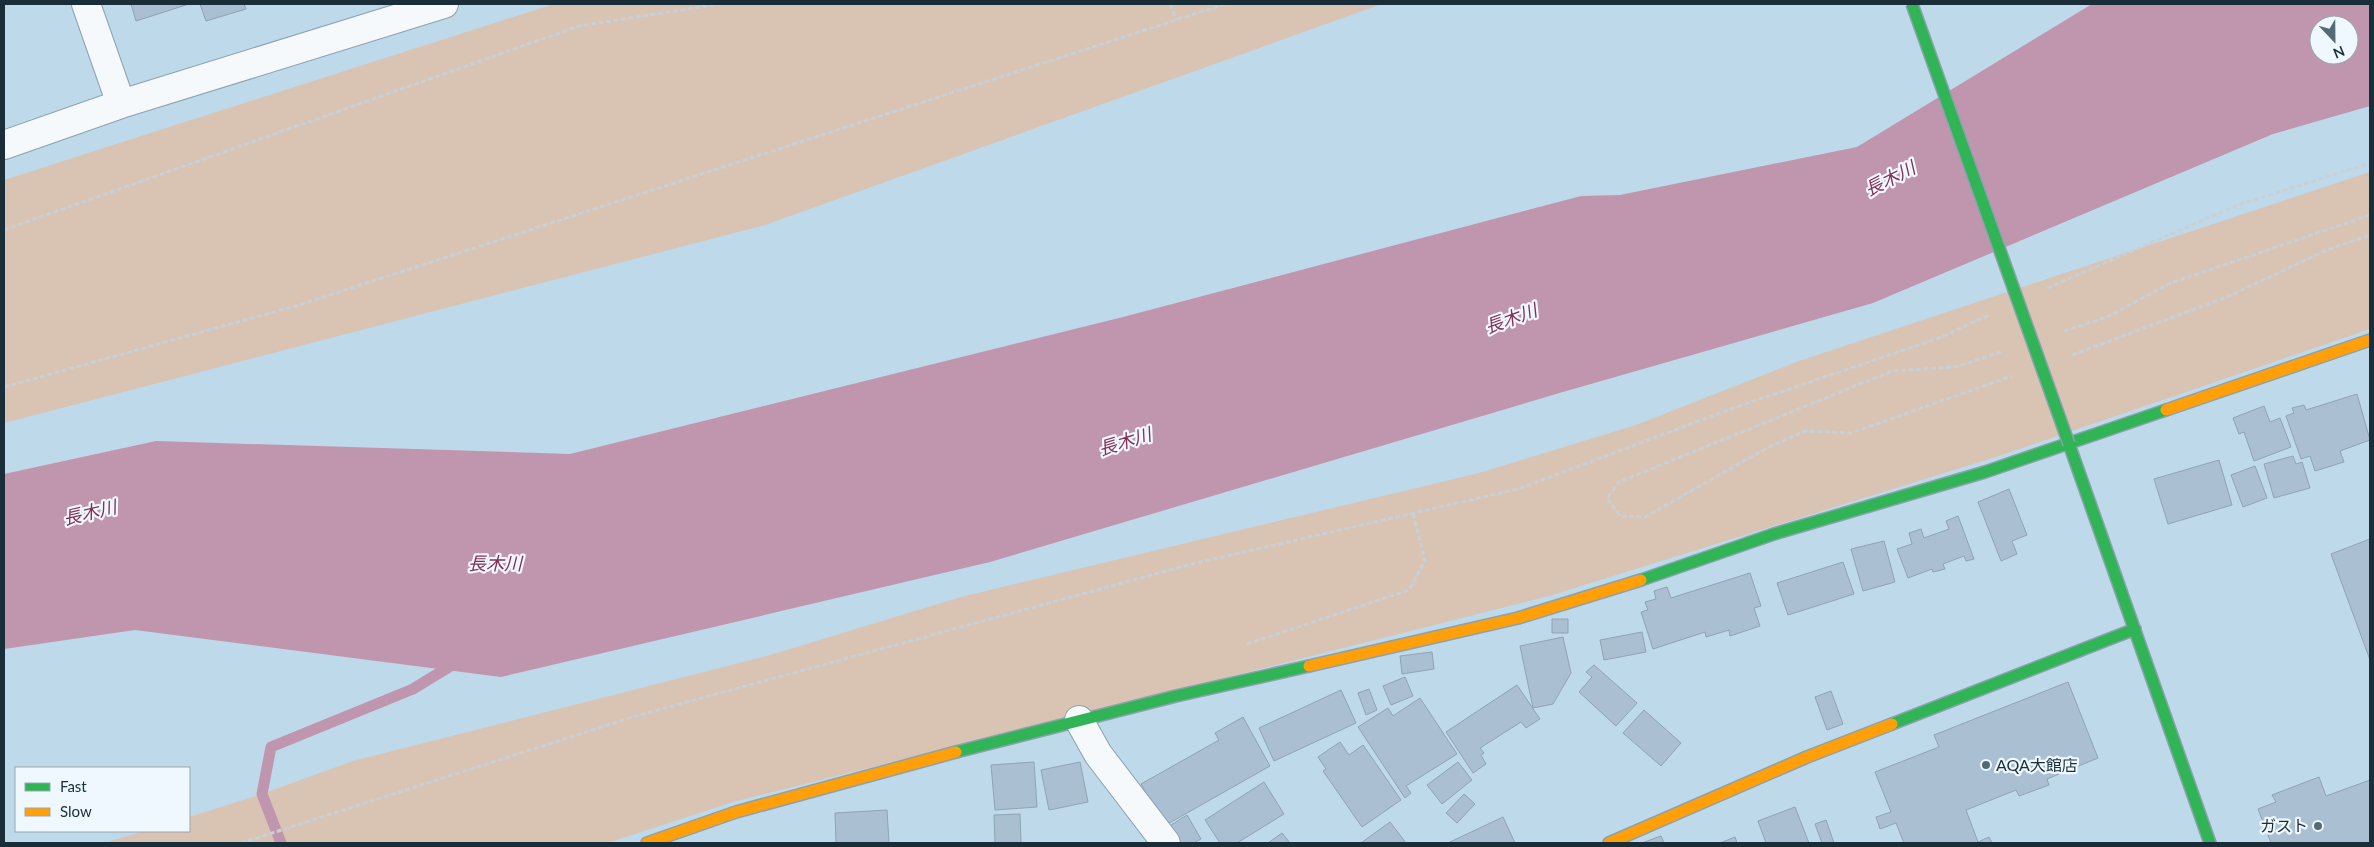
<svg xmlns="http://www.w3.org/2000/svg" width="2374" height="847" font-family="Lato,'Noto Sans JP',sans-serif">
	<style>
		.green { fill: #d9c3b2 }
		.water { fill: #c095ae; fill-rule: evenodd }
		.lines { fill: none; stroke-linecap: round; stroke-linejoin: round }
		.stream { stroke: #c095ae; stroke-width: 11 }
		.building { fill: #aabfd2; stroke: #90a3b1 }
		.street-casing { stroke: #8ca1af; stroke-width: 30 }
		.fast-casing { stroke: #8ca1af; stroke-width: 14 }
		.slow-casing { stroke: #8ca1af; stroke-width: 14 }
		.path { stroke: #c8d0d6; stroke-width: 3; stroke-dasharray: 5 2.5; stroke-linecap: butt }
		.street { stroke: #f5f9fc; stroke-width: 28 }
		.fast { stroke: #30b455; stroke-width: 11 }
		.slow { stroke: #ff9f0a; stroke-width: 11 }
		.fast-bridge-casing { stroke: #8ca1af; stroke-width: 14; stroke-linecap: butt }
		.fast-bridge { stroke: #30b455; stroke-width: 11 }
		.poi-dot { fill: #536a77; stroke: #eef8fe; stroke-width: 2 }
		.labels { text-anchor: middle; stroke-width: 4.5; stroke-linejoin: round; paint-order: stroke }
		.poi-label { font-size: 16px; fill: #1a2e39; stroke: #eef8fe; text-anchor: start }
		.water-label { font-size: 18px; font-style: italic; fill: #862e56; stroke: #eef8fe }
	</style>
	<rect width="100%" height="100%" fill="#bdd9ea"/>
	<path class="green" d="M554,4H1382L765,225L4,423V180Z
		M2370,172V329L2002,455L1549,596L733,802L607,843H104L144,831H189V817L262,794L353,761L767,656L961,597L1479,473L1636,425L1799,361Z"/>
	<path class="water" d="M2092,4H2370V106L2273,134L1873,303L1556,394L990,562L501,677L135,630L4,649V474L156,441L570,454L1123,317L1581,196L1620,195L1857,147ZM2319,25H2349V55H2319Z"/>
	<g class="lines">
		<path class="stream" d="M281,843L262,794L271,747L413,689L457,662"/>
	</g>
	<path class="building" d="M131,4H189L136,21Z
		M200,4H244L246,9L206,21Z
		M2357,394L2370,440L2340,451L2344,462L2315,471L2310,456L2301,459L2286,416L2294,413L2292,408L2304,405L2306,410Z
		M2264,406L2270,422L2280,418L2291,447L2254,461L2244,432L2239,434L2233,418Z
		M2293,456L2296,464L2302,462L2310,488L2274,498L2264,464Z
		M2219,460L2232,505L2168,524L2154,479Z
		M2255,466L2267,498L2243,507L2231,475Z
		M2009,489L2027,535L2012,541L2017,554L2001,561L1978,502Z
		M1958,516L1974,559L1966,561L1964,556L1943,564L1945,569L1933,572L1932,569L1908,578L1897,549L1912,544L1909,533L1921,529L1924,538L1949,529L1946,521Z
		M2370,539V660L2331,554Z
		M1884,541L1895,582L1863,591L1851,549Z
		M1843,562L1854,594L1788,615L1777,583Z
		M1750,573L1761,606L1754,608L1760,626L1730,636L1729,630L1706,637L1705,632L1653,649L1641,612L1648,610L1645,602L1656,599L1654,591L1667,587L1671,598Z
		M1552,619H1568V633H1552Z
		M1642,632L1646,652L1604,660L1600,640Z
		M1563,637L1571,673L1553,704L1533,708L1520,646Z
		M1432,652L1434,669L1402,674L1400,656Z
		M1594,665L1637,703L1616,726L1579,692L1592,677L1586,672Z
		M1405,677L1413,696L1391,705L1383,686Z
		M2068,682L2098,758L2047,779L2049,785L2019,796L2016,790L1966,810L1978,842L1989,837L1992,843H1904L1896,823L1880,829L1876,817L1891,812L1875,772L1939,747L1934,735Z
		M1517,685L1540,719L1526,728L1521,722L1480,748L1484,753L1481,755L1486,764L1473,773L1446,732Z
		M1369,689L1377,710L1366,715L1358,693Z
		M1341,690L1356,723L1274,761L1259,728Z
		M1831,691L1843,724L1827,730L1815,697Z
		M1420,698L1457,754L1406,786L1411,793L1405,798L1358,727L1388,708L1393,716Z
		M1644,710L1681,743L1661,766L1623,733Z
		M1243,717L1270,766L1164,826L1141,784L1219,740L1215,733Z
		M1340,742L1349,755L1363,745L1401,800L1362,827L1323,771L1326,769L1318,757Z
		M1034,762L1037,807L995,810L991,765Z
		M1080,762L1088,802L1049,810L1041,770Z
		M1458,762L1472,780L1442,804L1427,785Z
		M2319,777L2326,796L2370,780V843H2271L2258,809L2276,802L2272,795Z
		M1264,782L1284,814L1237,843H1220L1205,820Z
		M1464,794L1475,804L1457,823L1446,813Z
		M1795,807L1809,843H1766L1758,821Z
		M887,810L889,843H836L835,813Z
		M1020,814L1021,843H995L994,815Z
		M1187,815L1201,839L1194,843H1178L1168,827Z
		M1503,817L1515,843H1448Z
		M1826,820L1834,843H1822L1815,824Z
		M1390,822L1406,843H1361Z
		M1282,833L1290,843H1268Z
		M1661,836L1664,843H1642Z
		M1735,837L1737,843H1720Z"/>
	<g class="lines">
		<g class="street-casing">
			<path id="street" d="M86,4L121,104
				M4,145L121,104L444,4
				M1079,720L1098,754L1166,843"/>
		</g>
		<g class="fast-casing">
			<path id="fast" d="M2069,444L2210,843
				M1641,580L1774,534L1985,472L2166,410
				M1892,724L2135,629
				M956,752L1176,696L1309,666"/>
		</g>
		<g class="slow-casing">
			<path id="slow" d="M2166,410L2370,340
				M1309,666L1518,618L1641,580
				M647,843L736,812L956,752
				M1609,843L1807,757L1892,724"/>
		</g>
		<path class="path" d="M1170,4L1176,20
			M4,230L579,26L720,4
			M2047,288L2238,205L2370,163
			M2064,331L2107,317L2171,283L2370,215
			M2001,352L1955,367L1892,371L1619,482L1607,498L1620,516L1645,517L1767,448L1806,431L1851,433L2012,376
			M2072,355L2227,297L2327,250L2370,235
			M4,387L299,305L1225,4
			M1247,644L1409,590L1425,561L1413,513
			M241,843L636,716L1188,565L1518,489L1728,410L1939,338L1989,315"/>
		<use href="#street" class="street"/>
		<use href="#fast" class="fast"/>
		<use href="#slow" class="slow"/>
		<g class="fast-bridge-casing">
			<path id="fast-bridge" d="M1912,4L2069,444"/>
		</g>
		<use href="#fast-bridge" class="fast-bridge"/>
	</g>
	<g class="poi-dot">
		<circle cx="1986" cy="765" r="5"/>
		<circle cx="2318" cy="826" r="5"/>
	</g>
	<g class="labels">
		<g class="poi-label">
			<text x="1996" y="771">AQA大館店</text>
			<text x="2308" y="832" text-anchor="end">ガスト</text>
		</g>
		<g class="water-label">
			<text transform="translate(1890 179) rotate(-27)" y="6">長木川</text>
			<text transform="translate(1511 319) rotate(-20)" y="6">長木川</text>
			<text transform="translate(1125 442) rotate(-17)" y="6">長木川</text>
			<text transform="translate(90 513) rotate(-13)" y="6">長木川</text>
			<text x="495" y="570">長木川</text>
		</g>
	</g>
	<rect width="2374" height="847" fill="none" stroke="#1a2e39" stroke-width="10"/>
	<rect x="15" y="767" width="175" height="65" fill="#eef8fe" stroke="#99a7af"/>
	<rect x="25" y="783" width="25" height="8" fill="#30b455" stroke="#99a7af"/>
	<text x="60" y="792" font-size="15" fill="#1a2e39">Fast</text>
	<rect x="25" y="808" width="25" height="8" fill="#ff9f0a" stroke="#99a7af"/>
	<text x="60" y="817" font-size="15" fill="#1a2e39">Slow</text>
	<g transform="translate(2334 40) rotate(158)"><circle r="24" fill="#eef8fe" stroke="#99a7af"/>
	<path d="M0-4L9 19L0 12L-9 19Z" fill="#536a77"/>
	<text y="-8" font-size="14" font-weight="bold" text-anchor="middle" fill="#1a2e39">N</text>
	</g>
</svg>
